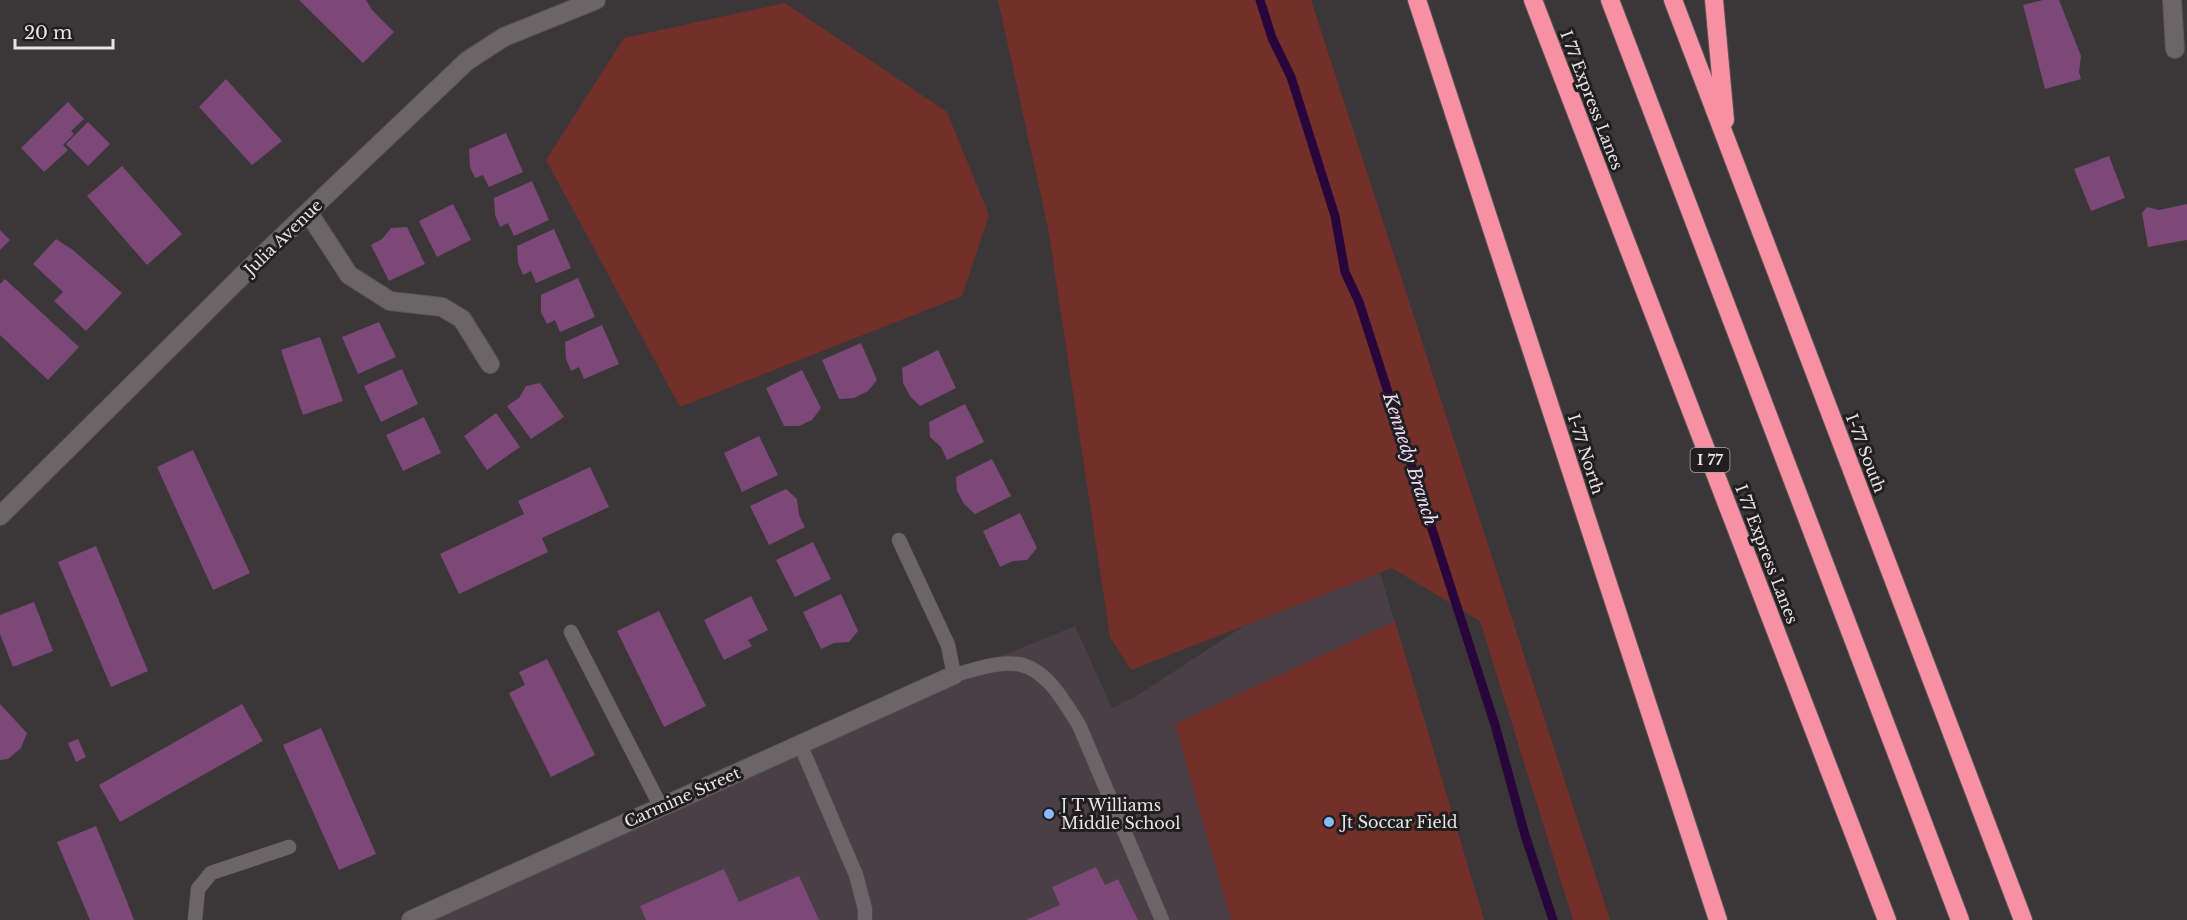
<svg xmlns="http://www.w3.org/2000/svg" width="2187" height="920" font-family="'Libre Baskerville',serif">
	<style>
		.built { fill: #4a3f44 }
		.green { fill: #732f29 }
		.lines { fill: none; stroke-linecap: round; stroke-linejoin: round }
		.stream { stroke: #28053a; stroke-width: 9 }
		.building { fill: #7c4878 }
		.lane-casing { stroke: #595556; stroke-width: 15 }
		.street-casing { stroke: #595556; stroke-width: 20 }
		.highway-casing { stroke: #595556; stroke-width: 20 }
		.lane { stroke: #6b6568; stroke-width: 14 }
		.street { stroke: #6b6568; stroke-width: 18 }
		.highway { stroke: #f790a3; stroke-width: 18 }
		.poi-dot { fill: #86bbfb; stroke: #201e1f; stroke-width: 2 }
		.labels { text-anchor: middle; stroke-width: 6; stroke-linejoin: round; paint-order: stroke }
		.shield { fill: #201e1f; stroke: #aba9aa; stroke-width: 1.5 }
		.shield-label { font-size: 15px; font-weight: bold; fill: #e7e4e5 }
		.street-label { font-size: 16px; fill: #e7e4e5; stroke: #201e1f }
		.poi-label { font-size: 16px; fill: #e7e4e5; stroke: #201e1f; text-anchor: start }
		.water-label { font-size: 18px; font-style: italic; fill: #eedafc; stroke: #201e1f }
	</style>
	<rect width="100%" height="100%" fill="#3b3638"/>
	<path class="built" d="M1371,543L1484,920H411L954,675L1075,626L1112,708L1138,695Z"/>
	<path class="green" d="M998,0H1311L1610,920H1573L1480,621L1392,568L1131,670L1110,637L1048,228Z
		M785,3L947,112L989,215L962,296L680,407L546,160L624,38Z
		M1395,621L1484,920H1231L1175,724Z"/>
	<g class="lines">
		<path class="stream" d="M1260,0L1272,38L1291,77L1335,216L1345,272L1359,302L1495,725L1525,835L1553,920"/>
	</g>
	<path class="building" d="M299,0H366L372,10L394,32L363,63Z
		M2043,0H2059L2081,56L2079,72L2081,79L2045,89L2023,5Z
		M226,79L282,141L252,165L199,107Z
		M68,102L84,119L71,131L74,134L63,145L68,150L44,172L21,148Z
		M88,122L110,144L88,166L66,144Z
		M506,133L523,172L489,187L483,175L475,178L470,167L469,149Z
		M2109,156L2125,198L2091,211L2074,169Z
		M122,166L182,234L147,265L87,196Z
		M532,181L549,220L514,236L508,223L500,227L495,215L494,198Z
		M453,204L471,240L437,257L419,221Z
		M2187,204V240L2148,247L2142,213L2147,207L2159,210Z
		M407,227L425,264L389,281L371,245L382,239L391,228Z
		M554,229L571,268L536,283L531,271L523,275L518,263L517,246Z
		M0,230L10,240L0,250Z
		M56,239L73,250L122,293L86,331L54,301L63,292L33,264Z
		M578,278L595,317L560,332L555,320L547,324L541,312V295Z
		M5,279L79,347L48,380L0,335V284Z
		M379,322L396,357L358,374L342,337Z
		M602,325L619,364L584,379L579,367L571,371L566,359L565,342Z
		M320,337L343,401L303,415L281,350Z
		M861,343L877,380L868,391L854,398L839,399L822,360Z
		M938,350L956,388L920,406L910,396L903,383L902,368Z
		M402,369L418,404L381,422L364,386Z
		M802,370L821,408L812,420L799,426H784L766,388Z
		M540,383L564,417L531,439L507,406L519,398L526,386Z
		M965,404L984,442L947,460L941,447L930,437L929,422Z
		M496,413L520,447L487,470L464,436Z
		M424,417L441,453L403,471L386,435Z
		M759,436L778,475L742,492L724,453Z
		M193,450L250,573L213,590L157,467Z
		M992,459L1011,496L975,514L964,504L957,491L956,477Z
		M590,467L609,507L542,538L548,552L459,594L440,554L524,514L518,501Z
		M786,489L797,499L799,515L805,527L769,545L750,506Z
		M1020,513L1037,548L1027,560L1013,561L1000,567L983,531Z
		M813,542L831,579L795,597L776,560Z
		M96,546L148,671L111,687L58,562Z
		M841,594L858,631L849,642L834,643L821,649L803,612Z
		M751,596L768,630L748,640L752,646L724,660L704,620Z
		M34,602L53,651L13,667L0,634V615Z
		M659,611L706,706L664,727L617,631Z
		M547,659L595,755L551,777L509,693L525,685L519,672Z
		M0,704L27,733L21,748L8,759L0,760Z
		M242,704L263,741L120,822L99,785Z
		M321,728L376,854L339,870L283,745Z
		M78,739L86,757L76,762L68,743Z
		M96,826L126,899L134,920H90L57,842Z
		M1096,867L1105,885L1118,879L1138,920H1026L1060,905L1052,887Z
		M724,869L739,902L799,876L819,920H646L640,906Z"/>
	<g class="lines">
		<g class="lane-casing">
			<path id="lane" d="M899,540L948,645L954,675C974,670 997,661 1018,664C1047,669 1065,703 1079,725L1162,920
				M571,632L661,807
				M800,744L856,875L865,909V920
				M195,920L198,889L211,873L289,847"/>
		</g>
		<g class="street-casing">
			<path id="street" d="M2172,0L2175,49
				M308,212L349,275L390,301L442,307L462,319L490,364
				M0,516L266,252L467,61L504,37L596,0
				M411,920L954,675"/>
		</g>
		<g class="highway-casing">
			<path id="highway" d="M1417,0L1718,920
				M1533,0L1887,920
				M1610,0L1960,920
				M1673,0L2023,920
				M1714,0L1725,120"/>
		</g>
		<use href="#lane" class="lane"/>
		<use href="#street" class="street"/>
		<use href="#highway" class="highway"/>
	</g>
	<g class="poi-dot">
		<circle cx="1049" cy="814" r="6"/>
		<circle cx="1329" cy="822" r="6"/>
	</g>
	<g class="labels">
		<rect class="shield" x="1690.5" y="448" width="39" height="24" rx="4.5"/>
		<g class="shield-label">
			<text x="1710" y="465">I 77</text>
		</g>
		<g class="street-label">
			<text transform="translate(1592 100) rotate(69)" y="6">I 77 Express Lanes</text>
			<text transform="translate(283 237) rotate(-44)" y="6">Julia Avenue</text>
			<text transform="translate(1866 453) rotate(69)" y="6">I-77 South</text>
			<text transform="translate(1586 454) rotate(72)" y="6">I-77 North</text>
			<text transform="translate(1767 554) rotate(69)" y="6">I 77 Express Lanes</text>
			<text transform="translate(682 797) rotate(-24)" y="6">Carmine Street</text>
		</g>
		<g class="poi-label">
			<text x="1061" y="811">J T Williams<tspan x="1061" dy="18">Middle School</tspan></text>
			<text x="1341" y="828">Jt Soccar Field</text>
		</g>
		<g class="water-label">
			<text transform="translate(1410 459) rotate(72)" y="6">Kennedy Branch</text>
		</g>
	</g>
	<path d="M15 39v9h98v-9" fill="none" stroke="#e7e4e5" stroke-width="3"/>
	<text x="24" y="39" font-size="18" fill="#e7e4e5" stroke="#201e1f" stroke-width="4.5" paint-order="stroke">20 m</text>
</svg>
